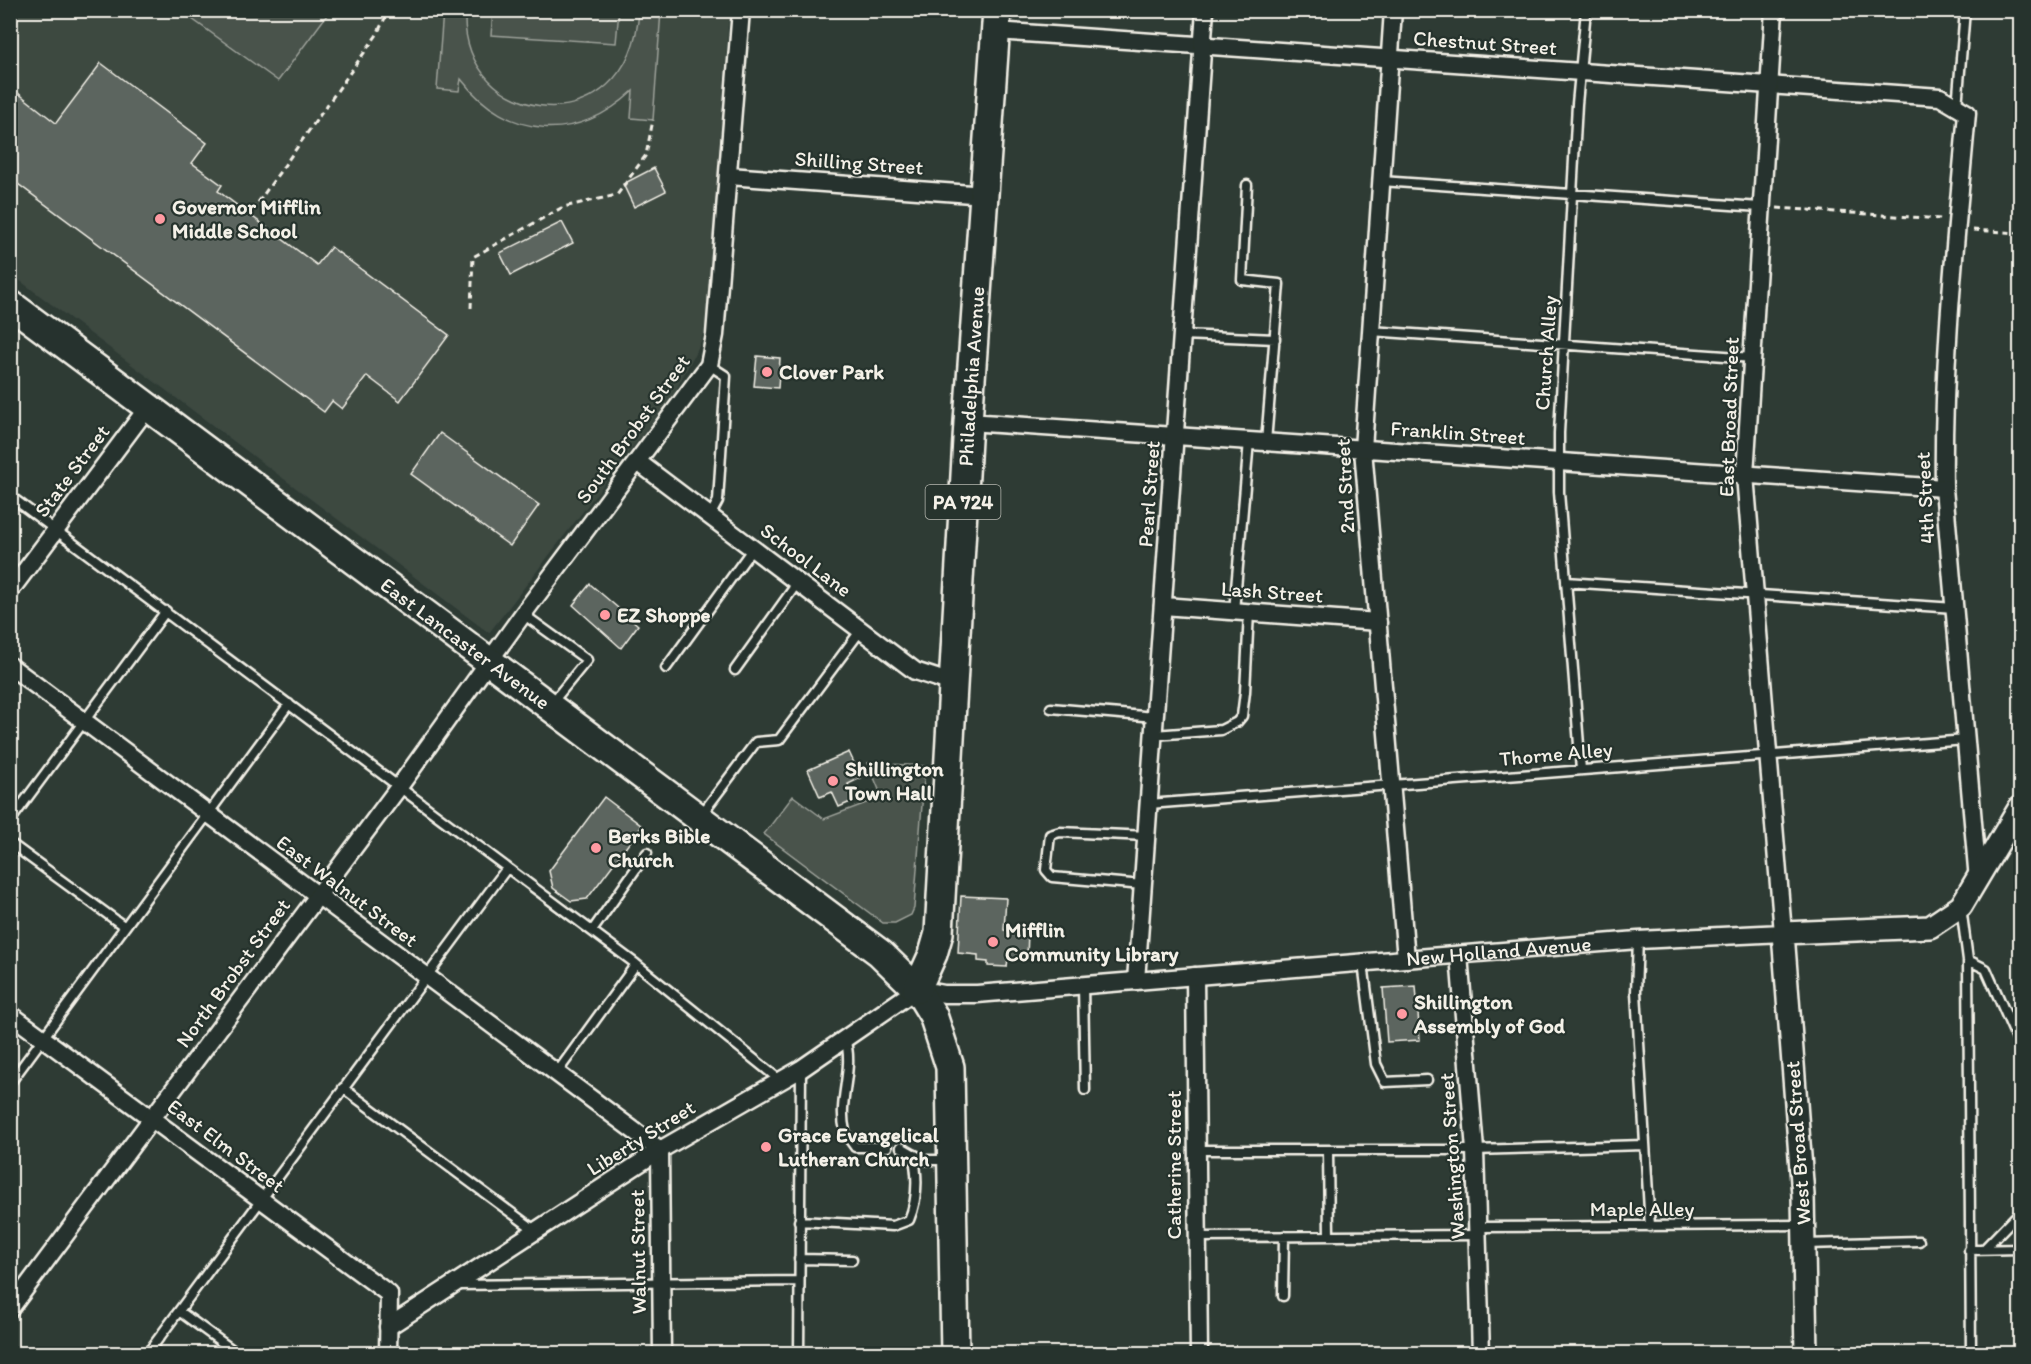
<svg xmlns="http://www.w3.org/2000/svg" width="2031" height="1364" font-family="Itim,sans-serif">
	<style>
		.built { fill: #3c4841 }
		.green { fill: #48524c; stroke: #9ea29a; stroke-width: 1.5 }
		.building { fill: #5c655e; stroke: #f4f1e8; stroke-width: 1.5 }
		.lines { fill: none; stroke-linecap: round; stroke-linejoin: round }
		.service-casing { stroke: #f4f1e8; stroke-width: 13 }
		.minor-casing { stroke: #f4f1e8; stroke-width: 21 }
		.tertiary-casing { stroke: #f4f1e8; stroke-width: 26 }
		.primary-casing { stroke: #f4f1e8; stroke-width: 32 }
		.path { stroke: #f4f1e8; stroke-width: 3; stroke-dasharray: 6 4.5; stroke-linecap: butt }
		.service { stroke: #26332d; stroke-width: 8 }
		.minor { stroke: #26332d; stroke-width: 16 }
		.tertiary { stroke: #26332d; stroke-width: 21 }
		.primary { stroke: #26332d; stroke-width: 27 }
		.poi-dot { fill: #ff9aa2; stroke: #26332d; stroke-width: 2 }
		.labels { text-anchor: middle; stroke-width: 4.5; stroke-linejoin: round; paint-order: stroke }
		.shield { fill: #26332d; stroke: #b6b8b0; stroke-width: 1.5 }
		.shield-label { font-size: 20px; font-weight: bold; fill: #f4f1e8 }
		.street-label { font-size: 21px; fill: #f4f1e8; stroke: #26332d }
		.poi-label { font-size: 21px; font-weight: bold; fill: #f4f1e8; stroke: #26332d; text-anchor: start }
	</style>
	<rect width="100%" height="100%" fill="#2e3b34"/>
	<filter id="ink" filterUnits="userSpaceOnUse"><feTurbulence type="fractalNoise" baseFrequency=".0167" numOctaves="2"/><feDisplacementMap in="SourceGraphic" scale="12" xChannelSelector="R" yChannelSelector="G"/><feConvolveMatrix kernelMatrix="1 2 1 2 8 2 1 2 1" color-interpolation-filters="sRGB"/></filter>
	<g filter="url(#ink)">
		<path class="built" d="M10,11H729L709,321L699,346L674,394L489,633L11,274Z"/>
		<path class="green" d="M181,11H330L278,81Z
			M443,11H465C460,129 630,147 639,11H661L653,120L631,118L633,91C578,143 508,140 461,79L459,91L437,89Z
			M493,11H619L616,43L491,35Z
			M868,763L925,766L914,908L911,915L895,923H883L764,834L793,796L824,819L882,797Z"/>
		<path class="building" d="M101,63L207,143L192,163L222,185L218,191L317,265L331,247L449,335L400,401L367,376L342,409L332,401L324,412L10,178V103L18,93L56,123Z
			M654,168L666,191L634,207L623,184Z
			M562,222L573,243L511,275L500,253Z
			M757,356L780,358L778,388L754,386Z
			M440,433L539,505L510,546L411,474Z
			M590,584L638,625L621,648L573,605Z
			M849,752L861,778L848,784L855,800L839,807L832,792L820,797L808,770Z
			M604,797L642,826L587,899L571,901L553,888L549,871Z
			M961,896L1006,898L1004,930L1028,931L1027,959L1008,958L1007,967L988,966V962L978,961V955L958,953Z
			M1416,986L1420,1040L1387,1042L1383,988Z"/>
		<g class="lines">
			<g class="service-casing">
				<path id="service" d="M1957,107L1965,10
					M1381,181L1760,207
					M1247,185L1242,280L1279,284L1266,442
					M1371,331L1753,358
					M1183,335L1275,339
					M709,365L726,376L718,501L710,516
					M10,496L636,964L781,1081
					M1566,582L1955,608
					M1234,611L1249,441
					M523,614L587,660L551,704
					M666,668L753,548
					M735,670L798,582
					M1051,708L1155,717
					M1154,735L1221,730L1237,722L1242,716L1245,692L1249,612
					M1581,770L1559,492V433L1577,104L1586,10
					M1149,804L1966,740
					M701,815L756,742L779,740L861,630
					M10,821L166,611
					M10,843L125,927
					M1143,885L1052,877L1046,870L1050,835L1060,832L1147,836
					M1961,907L1968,960L1971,1354
					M592,931L647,853
					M1638,940L1636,992L1650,1227
					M1968,960L1986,969L2020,1046
					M1363,963L1376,1064L1385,1082L1427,1080
					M1083,985L1085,1090
					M845,1039C855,1069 837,1100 845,1131C846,1136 852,1142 855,1147H887
					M556,1074L636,964
					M10,1083L289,704
					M343,1088L536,1231
					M1197,1150H1475L1644,1145
					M1328,1150L1329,1236
					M913,1154L924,1160H947
					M799,1221L893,1226L909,1220C918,1199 918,1176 913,1154L901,1147
					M1479,1227L1803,1225
					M1197,1237L1479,1235
					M1805,1244L1919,1241
					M1984,1249L2020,1212
					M1969,1250L2020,1249
					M799,1259L852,1260
					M459,1285L798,1281
					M1283,1296L1284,1236
					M179,1311L238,1354
					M147,1354L507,868
					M799,1354L801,1069"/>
			</g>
			<g class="minor-casing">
				<g id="minor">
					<path d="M1393,10L1363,449L1406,959"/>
					<path d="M996,31L1940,97L1967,113C1956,237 1942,363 1944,488L1978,880"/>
					<path d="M729,176L985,195"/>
					<path d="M968,422L1944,488"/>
					<path d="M638,462L915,671L952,683"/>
					<path d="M10,591L148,407"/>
					<path d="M1163,606L1378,622"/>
					<path d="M10,666L660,1150L662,1354"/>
					<path d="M1459,955L1475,1150L1481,1354"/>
					<path d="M1195,976L1199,1354"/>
					<path d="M1136,981L1205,10"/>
					<path d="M10,1014L389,1294L388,1354"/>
					<path d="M10,1309L399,787L523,614L709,365L715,335L741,10"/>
					<path id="s1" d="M388,1327L660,1150L801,1069L917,989L944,994H977L1638,940L1783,933L1745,475L1774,10"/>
				</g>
			</g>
			<g class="tertiary-casing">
				<path id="tertiary" d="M1806,1354L1803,1195L1783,933L1930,927L1961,906L2020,807"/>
			</g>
			<g class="primary-casing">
				<g id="primary">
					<path id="s2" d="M10,304L880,953L917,989L933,1015L950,1067L955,1354"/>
					<path id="s3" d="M917,989L933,954L939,933L968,422L997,10"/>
				</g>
			</g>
			<path class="path" d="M1777,208L1941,219
				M252,211L376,36L389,10
				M1973,230L2020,233
				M471,308L473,257L563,207L617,195L646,155L653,120"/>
			<use href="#service" class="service"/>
			<use href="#minor" class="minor"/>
			<use href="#tertiary" class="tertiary"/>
			<use href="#primary" class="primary"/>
		</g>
	</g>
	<g class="poi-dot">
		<circle cx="160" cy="219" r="6"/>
		<circle cx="767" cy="372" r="6"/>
		<circle cx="605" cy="615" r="6"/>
		<circle cx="833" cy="781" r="6"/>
		<circle cx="596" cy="848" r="6"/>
		<circle cx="993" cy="942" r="6"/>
		<circle cx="1402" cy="1014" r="6"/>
		<circle cx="766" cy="1147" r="6"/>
	</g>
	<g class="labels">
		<rect class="shield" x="925.5" y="485" width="75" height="34" rx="4.5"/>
		<g class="shield-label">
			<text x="963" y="509">PA 724</text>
		</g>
		<g class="street-label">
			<text transform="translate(1485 43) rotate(4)" y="7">Chestnut Street</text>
			<text transform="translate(859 163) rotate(4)" y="7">Shilling Street</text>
			<text transform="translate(1546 353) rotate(-86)" y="7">Church Alley</text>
			<text dy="7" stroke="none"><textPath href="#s3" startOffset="618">Philadelphia Avenue</textPath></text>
			<text transform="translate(1729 417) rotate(-88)" y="7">East Broad Street</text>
			<text transform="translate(633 429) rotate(-54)" y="7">South Brobst Street</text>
			<text transform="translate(1458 433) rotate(4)" y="7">Franklin Street</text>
			<text transform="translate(72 471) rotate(-53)" y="7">State Street</text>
			<text transform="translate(1345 486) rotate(-93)" y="7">2nd Street</text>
			<text transform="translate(1149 494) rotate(-86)" y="7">Pearl Street</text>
			<text transform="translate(1925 498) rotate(-93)" y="7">4th Street</text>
			<text transform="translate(806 560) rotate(37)" y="7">School Lane</text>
			<text transform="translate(1272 592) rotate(4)" y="7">Lash Street</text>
			<text dy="7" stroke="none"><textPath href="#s2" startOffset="568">East Lancaster Avenue</textPath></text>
			<text transform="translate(1556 754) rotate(-5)" y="7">Thorne Alley</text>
			<text transform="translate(347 891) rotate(37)" y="7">East Walnut Street</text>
			<text dy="7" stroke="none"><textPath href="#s1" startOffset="1212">New Holland Avenue</textPath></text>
			<text transform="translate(233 973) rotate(-54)" y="7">North Brobst Street</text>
			<text transform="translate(641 1138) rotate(-32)" y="7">Liberty Street</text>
			<text transform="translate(1798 1143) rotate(-94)" y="7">West Broad Street</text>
			<text transform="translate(226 1146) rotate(37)" y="7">East Elm Street</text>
			<text transform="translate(1452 1156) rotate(-94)" y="7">Washington Street</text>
			<text transform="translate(1174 1165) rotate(-90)" y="7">Catherine Street</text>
			<text x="1642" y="1216">Maple Alley</text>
			<text transform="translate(638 1252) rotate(-91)" y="7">Walnut Street</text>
		</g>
		<g class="poi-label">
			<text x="172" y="214">Governor Mifflin<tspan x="172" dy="24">Middle School</tspan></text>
			<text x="779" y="379">Clover Park</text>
			<text x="617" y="622">EZ Shoppe</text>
			<text x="845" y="776">Shillington<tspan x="845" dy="24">Town Hall</tspan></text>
			<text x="608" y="843">Berks Bible<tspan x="608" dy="24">Church</tspan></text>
			<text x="1005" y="937">Mifflin<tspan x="1005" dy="24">Community Library</tspan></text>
			<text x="1414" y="1009">Shillington<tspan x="1414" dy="24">Assembly of God</tspan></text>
			<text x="778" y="1142">Grace Evangelical<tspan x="778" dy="24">Lutheran Church</tspan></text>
		</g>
	</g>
	<rect width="2031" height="1364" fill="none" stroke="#26332d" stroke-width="36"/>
	<rect x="18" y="18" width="1995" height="1328" fill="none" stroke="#f4f1e8" stroke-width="2" filter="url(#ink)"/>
</svg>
